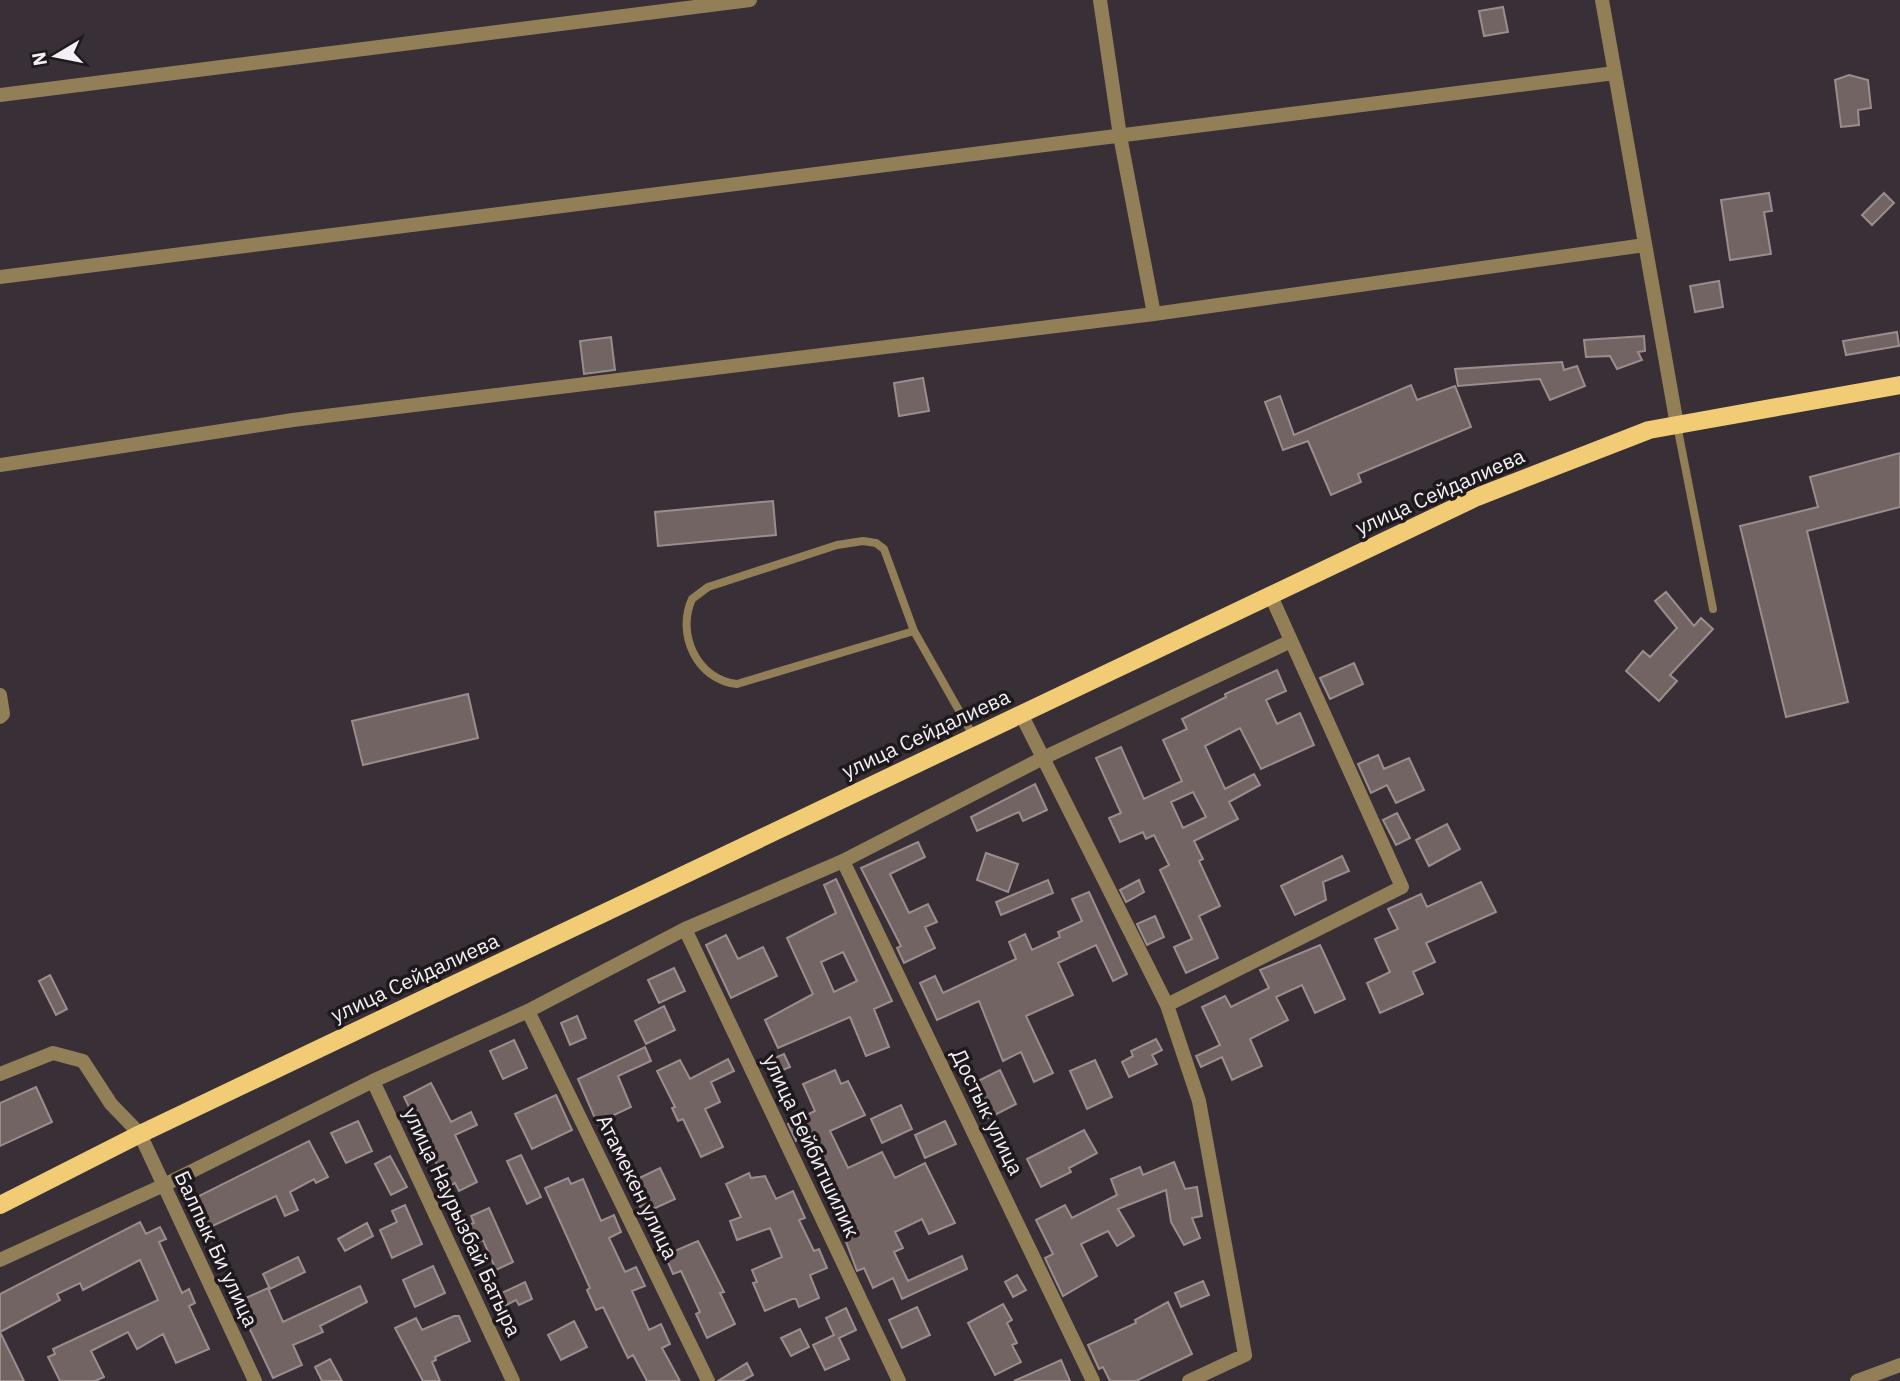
<svg xmlns="http://www.w3.org/2000/svg" width="1900" height="1381" font-family="'IBM Plex Sans',sans-serif">
	<style>
		.building { fill: #726462; stroke: #9b8d8b; stroke-width: 2; fill-rule: evenodd }
		.lines { fill: none; stroke-linecap: round; stroke-linejoin: round }
		.lane { stroke: #927f57; stroke-width: 8 }
		.street { stroke: #927f57; stroke-width: 14 }
		.primary { stroke: #f2cc74; stroke-width: 18 }
		.labels { text-anchor: middle; stroke-width: 7; stroke-linejoin: round; paint-order: stroke }
		.street-label { font-size: 21px; fill: #f4eff4; stroke: #1d191c }
	</style>
	<rect width="100%" height="100%" fill="#382f37"/>
	<path class="building" d="M1503,7L1508,32L1484,36L1479,11Z
		M1849,75L1868,80L1871,108L1858,110L1859,125L1841,127L1835,80Z
		M1769,193L1772,211L1764,212L1771,254L1730,260L1721,200Z
		M1884,193L1894,203L1872,225L1862,215Z
		M1719,281L1723,307L1695,312L1690,286Z
		M1897,332L1899,346L1846,355L1843,341Z
		M1644,336L1645,351L1638,352L1642,360L1617,369L1610,356L1586,357L1584,340Z
		M611,337L615,370L584,374L580,341Z
		M1562,362L1564,370L1577,366L1585,386L1550,400L1540,379L1458,386L1455,369Z
		M923,378L929,411L899,416L894,383Z
		M1411,385L1417,400L1455,386L1471,427L1358,474L1361,482L1331,495L1308,441L1283,450L1265,402L1280,396L1294,435Z
		M1900,453V507L1807,531L1848,702L1786,717L1740,526L1818,507L1810,477Z
		M773,501L776,535L658,546L655,512Z
		M1666,592L1694,626L1701,618L1713,629L1670,675L1677,681L1659,701L1626,671L1643,651L1650,657L1677,628L1655,601Z
		M1354,663L1363,684L1330,699L1320,678Z
		M1277,670L1286,691L1266,700L1277,724L1300,713L1314,745L1261,769L1240,728L1205,746L1225,789L1254,774L1260,785L1229,802L1238,819L1194,841L1203,859L1199,861L1220,906L1199,916L1218,958L1186,973L1174,947L1192,939L1160,870L1169,865L1154,835L1146,839L1143,832L1120,842L1109,818L1121,813L1096,758L1121,747L1144,799L1182,781L1163,740L1187,729L1182,719L1226,697L1225,694ZM1193,792L1206,817L1183,828L1171,802Z
		M468,694L478,738L363,765L352,721Z
		M1378,755L1384,769L1409,758L1424,790L1396,803L1387,785L1371,793L1358,764Z
		M1035,784L1047,810L1023,821L1019,812L977,831L971,817Z
		M1397,813L1410,838L1396,845L1383,820Z
		M1447,824L1460,849L1429,866L1416,840Z
		M918,842L925,857L890,874L909,913L928,904L937,922L925,927L935,948L904,963L897,948L901,946L861,868Z
		M986,853L1018,864L1008,892L977,880Z
		M1342,856L1349,871L1323,882L1326,900L1295,915L1281,886Z
		M836,879L892,1001L874,1009L889,1047L866,1056L850,1017L778,1048L765,1020L813,994L787,938L836,913L824,885ZM843,952L857,981L834,992L821,962Z
		M1048,880L1053,893L1001,915L996,902Z
		M1139,880L1144,892L1126,902L1120,890Z
		M1481,882L1496,912L1426,943L1435,962L1413,972L1423,994L1380,1013L1367,983L1390,972L1375,939L1398,929L1388,909L1421,894L1427,907Z
		M1089,892L1127,974L1113,981L1096,945L1058,963L1073,995L1026,1016L1053,1073L1034,1082L1021,1052L1003,1061L979,1001L937,1020L920,983L935,976L943,993L1016,959L1009,942L1025,934L1032,950L1060,937L1058,932L1082,921L1072,899Z
		M1155,916L1164,937L1147,945L1137,924Z
		M726,935L738,959L763,947L777,976L731,998L706,945Z
		M1320,945L1345,999L1315,1013L1302,985L1276,997L1288,1020L1250,1039L1262,1066L1232,1080L1222,1057L1201,1067L1196,1056L1220,1045L1202,1007L1225,996L1231,1007L1269,988L1260,970Z
		M674,968L685,991L659,1003L648,980Z
		M50,975L67,1009L56,1015L39,981Z
		M664,1006L675,1030L646,1044L635,1021Z
		M577,1016L586,1038L570,1045L561,1023Z
		M1156,1039L1162,1050L1152,1055L1157,1064L1129,1077L1122,1062L1133,1056L1131,1051Z
		M514,1040L527,1068L503,1079L490,1051Z
		M645,1047L651,1061L618,1076L631,1107L597,1123L578,1079Z
		M784,1054L790,1067L771,1075L765,1062Z
		M728,1059L734,1071L711,1082L720,1102L705,1109L723,1147L701,1157L683,1119L678,1121L672,1108L675,1107L657,1071L680,1060L690,1079Z
		M1095,1060L1112,1097L1087,1109L1070,1071Z
		M835,1070L841,1084L848,1081L865,1115L830,1131L848,1168L882,1152L895,1178L925,1163L955,1223L929,1234L922,1219L895,1232L903,1248L894,1252L908,1281L962,1256L967,1269L902,1299L893,1278L873,1288L864,1268L857,1271L845,1239L851,1236L835,1205L830,1207L823,1192L831,1188L806,1136L796,1141L788,1124L815,1111L803,1084Z
		M1000,1070L1016,1104L985,1120L973,1096L979,1093L974,1083Z
		M431,1083L451,1122L471,1112L477,1125L455,1135L477,1182L459,1191L455,1183L448,1187L404,1097Z
		M36,1087L52,1122L0,1146V1103Z
		M556,1095L572,1130L532,1149L515,1114Z
		M901,1105L912,1129L882,1143L871,1119Z
		M358,1121L372,1151L346,1163L331,1133Z
		M945,1121L956,1144L925,1158L915,1135Z
		M1084,1130L1097,1153L1069,1168L1071,1172L1041,1187L1027,1159Z
		M309,1141L328,1177L316,1183L314,1179L290,1192L298,1210L285,1216L276,1196L202,1231L189,1201Z
		M521,1155L541,1197L527,1204L507,1161Z
		M390,1156L407,1187L391,1195L375,1164Z
		M1174,1162L1185,1189L1197,1187L1202,1216L1192,1218L1200,1238L1184,1245L1171,1222L1166,1190L1118,1209L1134,1236L1117,1246L1108,1231L1081,1244L1097,1276L1063,1296L1045,1258L1053,1254L1036,1220L1065,1205L1072,1218L1117,1195L1111,1179L1140,1167L1143,1175Z
		M660,1168L675,1199L649,1211L646,1204L640,1207L631,1187L637,1184L635,1180Z
		M749,1173L751,1178L765,1176L776,1199L793,1191L805,1218L799,1220L814,1251L819,1249L827,1268L810,1275L819,1298L799,1307L796,1299H792L765,1311L753,1283L757,1282L752,1270L782,1257L770,1228L737,1240L730,1221L741,1217L726,1184Z
		M568,1178L571,1184L583,1179L601,1221L614,1215L621,1232L609,1238L625,1272L636,1267L645,1286L632,1291L649,1330L661,1324L670,1344L662,1348L680,1381H647L633,1355L628,1358L603,1307L596,1310L587,1290L590,1288L545,1188Z
		M405,1205L422,1244L392,1258L380,1230L397,1222L392,1211Z
		M489,1208L513,1262L496,1270L483,1240L474,1244L466,1226L474,1223L471,1216Z
		M140,1222L146,1234L160,1227L166,1239L159,1242L182,1293L189,1289L195,1303L189,1306L209,1349L176,1363L163,1334L137,1349L128,1332L91,1351L104,1377L95,1381H60L48,1357L55,1354L53,1349L158,1300L140,1260L83,1290L80,1283L57,1294L60,1300L0,1332L24,1381H0V1294Z
		M367,1223L373,1236L345,1251L338,1239Z
		M698,1241L724,1292L720,1293L735,1324L707,1338L696,1314L700,1312L681,1271L673,1274L665,1255Z
		M298,1257L305,1272L270,1289L263,1274Z
		M433,1266L445,1293L415,1307L403,1280Z
		M1017,1275L1026,1290L1013,1297L1005,1282Z
		M1203,1281L1209,1295L1181,1307L1175,1293Z
		M525,1282L532,1299L519,1305L516,1300L495,1311L489,1299Z
		M360,1286L367,1302L320,1326L323,1332L293,1345L302,1365L273,1378L237,1302L268,1288L283,1322Z
		M1168,1302L1192,1354L1136,1381H1110L1103,1367L1099,1369L1088,1345L1136,1323L1135,1320Z
		M1003,1304L1012,1320L1007,1323L1017,1343L1012,1345L1021,1362L995,1375L968,1323Z
		M917,1307L930,1335L902,1348L889,1320Z
		M846,1308L856,1330L839,1338L849,1359L825,1370L813,1345L834,1335L826,1318Z
		M454,1316H459L470,1341L435,1357L436,1360L432,1362L440,1381H423L395,1328L416,1318L422,1330Z
		M574,1321L587,1347L561,1360L548,1335Z
		M800,1329L809,1347L791,1356L781,1338Z
		M330,1359L342,1381H322L315,1367Z
		M1061,1360L1070,1381H1014Z
		M747,1363L753,1375L742,1381H718Z"/>
	<g class="lines">
		<path class="lane" d="M1677,425L1713,609
			M914,631L737,684C697,680 676,634 692,599L708,587L837,545L863,541L876,543L884,549L914,631L974,737"/>
		<path class="street" d="M1100,0L1120,136L1154,314
			M1602,0L1677,425
			M0,95L750,0
			M0,277L1615,73
			M0,465L293,420L1154,314L1645,245
			M0,695L3,714L0,717
			M1021,714L1167,1005L1199,1101L1245,1355L1189,1381
			M843,861L1093,1381
			M685,929L899,1381
			M1167,1005L1402,887L1271,596
			M528,1011L708,1381
			M0,1074L53,1053L83,1061L111,1104L140,1134L255,1381
			M373,1081L513,1381
			M0,1260L164,1185L373,1081L528,1011L685,929L843,861L1043,758L1291,641
			M1857,1381L1900,1365"/>
		<path class="primary" d="M0,1205L140,1134L1477,497L1649,430L1900,385"/>
	</g>
	<g class="labels">
		<g class="street-label">
			<text transform="translate(1440 492) rotate(-24)" y="7">улица Сейдалиева</text>
			<text transform="translate(926 734) rotate(-25)" y="7">улица Сейдалиева</text>
			<text transform="translate(415 978) rotate(-25)" y="7">улица Сейдалиева</text>
			<text transform="translate(987 1112) rotate(64)" y="7">Достык улица</text>
			<text transform="translate(811 1146) rotate(65)" y="7">улица Бейбитшилик</text>
			<text transform="translate(637 1187) rotate(64)" y="7">Атамекен улица</text>
			<text transform="translate(462 1222) rotate(65)" y="7">улица Наурызбай Батыра</text>
			<text transform="translate(216 1249) rotate(65)" y="7">Балпык Би улица</text>
		</g>
	</g>
	<g transform="translate(56 56) rotate(260)" stroke="#1d191c" stroke-width="5" paint-order="stroke">
	<path d="M0-5L12 26L0 18L-12 26Z" fill="#f4eff4"/>
	<text y="-10" font-size="19" font-weight="bold" text-anchor="middle" fill="#f4eff4">N</text>
	</g>
</svg>
